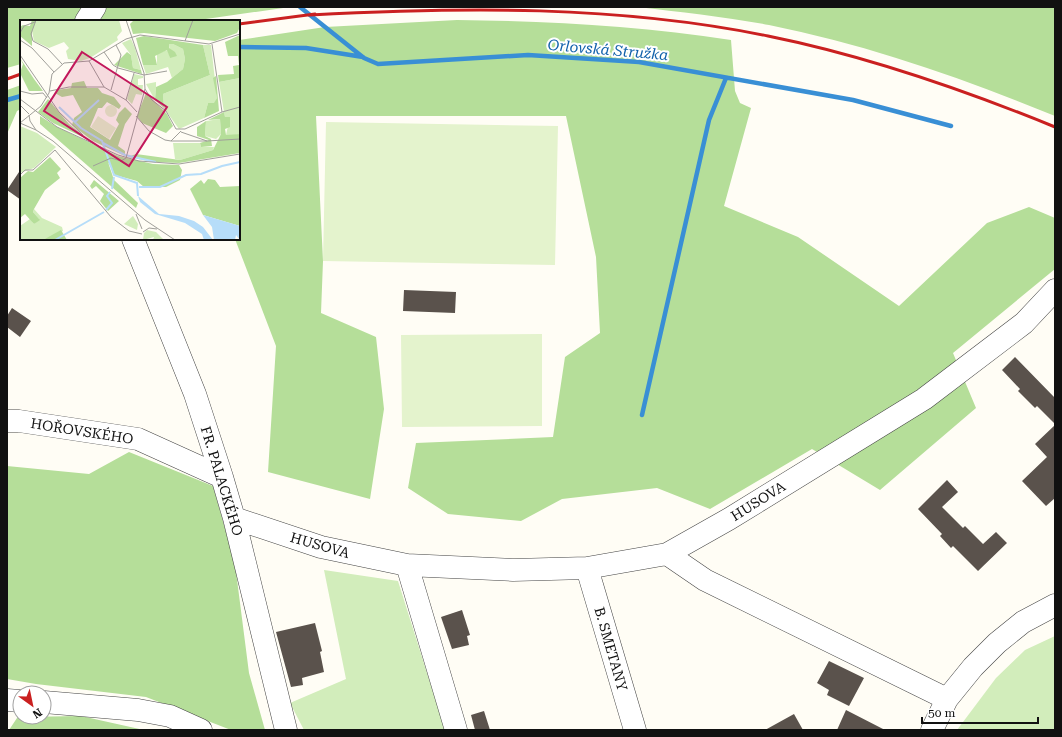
<svg xmlns="http://www.w3.org/2000/svg" width="1062" height="737" font-family="'Roboto Serif',serif">
	<style>
		.green { fill: #d2edbb }
		.forest { fill: #b5de99 }
		.pitch { fill: #e4f3cd }
		.lines { fill: none; stroke-linecap: round; stroke-linejoin: round }
		.stream { stroke: #398fd5; stroke-width: 4.5 }
		.building { fill: #5a524c }
		.minor-casing { stroke: #444; stroke-width: 23 }
		.minor { stroke: #fff; stroke-width: 22 }
		.rail { stroke: #ca2020; stroke-width: 3 }
		.labels { text-anchor: middle; stroke-width: 4; stroke-linejoin: round; paint-order: stroke }
		.street-label { font-size: 14px; fill: #111; stroke: #fff }
		.water-label { font-size: 15px; font-style: italic; fill: #1161ab; stroke: #fff }
		.inset-river { fill: none; stroke: #b6ddf9; stroke-width: 2 }
		.inset-road { fill: none; stroke: #a09f9a; stroke-width: 1 }
		.view { fill: #c2185b; fill-opacity: 0.15; stroke: #c2185b; stroke-width: 2 }
		.inset-edge { fill: none; stroke: #111; stroke-width: 2 }
	</style>
	<rect width="100%" height="100%" fill="#fffdf5"/>
	<path class="green" d="M324,570L398,581L445,730H304L290,703L346,679Z
		M1055,636V730H957L996,678L1025,650Z"/>
	<path class="forest" d="M7,7H290L192,21H21V64L7,68Z
		M637,7H1055V116C962,78 868,45 769,25C726,17 681,12 637,7Z
		M457,20C550,21 640,26 731,40L735,91L740,103L751,108L724,206L798,237L899,306L987,223L1029,207L1055,218V269L953,353L976,408L880,490L812,449L710,509L657,488L562,499L521,521L448,514L408,488L416,443L553,437L565,357L600,333L596,257L566,116H316L323,261L321,313L376,337L384,409L370,499L268,472L276,346L235,239H239V40L325,27Z
		M21,85V109L17,111L7,134V90Z
		M129,452L213,486L235,564L249,673L265,730H231L146,697L36,684L7,679V466L89,474Z
		M19,715L20,717L81,716L144,730H9Z"/>
	<path class="pitch" d="M326,122L558,126L555,265L323,261Z
		M542,334V426L402,427L401,335Z"/>
	<g class="lines">
		<path class="stream" d="M300,7L364,58L378,64L528,55L639,62L853,100L951,126
			M239,47L306,48L363,57
			M7,100L21,96
			M642,415L709,120L726,78"/>
	</g>
	<path class="building" d="M21,169V200L7,190Z
		M404,290L456,292L455,313L403,311Z
		M12,308L31,321L20,337L7,327V316Z
		M1015,357L1055,398V424L1037,406L1035,408L1018,391L1020,389L1002,370Z
		M1055,425V498L1046,506L1022,481L1047,457L1035,444Z
		M947,480L958,492L942,507L963,528L965,526L983,544L996,532L1007,543L978,571L953,546L951,548L940,536L942,534L918,509Z
		M462,610L470,635L467,636L469,645L452,649L441,617Z
		M315,623L322,651L320,652L324,672L302,678L303,685L291,687L276,632Z
		M829,661L864,678L849,706L827,695L829,690L817,683Z
		M846,710L885,730H837Z
		M484,711L490,730H475L471,715Z
		M794,714L803,730H765Z"/>
	<g class="lines">
		<g class="minor-casing">
			<path id="minor" d="M86,21L95,7
				M133,239L195,394L222,477L234,518L286,730
				M7,421H19L138,439L222,477
				M234,518L321,547L407,565L513,570L587,568L667,554L729,519L924,399L1024,323L1055,290
				M667,554L705,580L947,699
				M407,565L456,730
				M587,568L635,730
				M7,700L20,701
				M44,702L138,710L170,716L201,730
				M932,730L947,699L973,667L997,643L1023,622L1055,605"/>
		</g>
		<use href="#minor" class="minor"/>
		<path class="rail" d="M310,15C463,7 617,5 768,36C867,56 962,89 1055,127
			M239,24L315,14
			M7,79L21,74"/>
	</g>
	<g class="labels">
		<g class="street-label">
			<text transform="translate(82 431) rotate(9)" y="5">HOŘOVSKÉHO</text>
			<text transform="translate(222 481) rotate(73)" y="5">FR. PALACKÉHO</text>
			<text transform="translate(758 501) rotate(-32)" y="5">HUSOVA</text>
			<text transform="translate(320 545) rotate(16)" y="5">HUSOVA</text>
			<text transform="translate(611 649) rotate(74)" y="5">B. SMETANY</text>
		</g>
		<g class="water-label">
			<text transform="translate(608 50) rotate(5)" y="5">Orlovská Stružka</text>
		</g>
	</g>
	<g transform="translate(20 20)">
		<rect width="220" height="220" fill="#fffdf5"/>
		<path d="M17,0H99L102,11L97,17L98,20L70,38L61,41L48,39L46,31L49,28L44,22L29,28L14,21L12,11ZM111,19L115,28L121,50L113,48L111,35L102,23ZM149,24H153L163,29L165,39L163,49L152,58L148,47L126,54L123,45H137V33L148,30L150,38ZM183,25H191L197,78L195,83H188L184,98L159,109L144,88L143,74L190,55ZM114,54L123,56V58L118,59V65H123L122,75L116,74L112,84L107,79ZM220,58V114L210,116L206,115L210,97L205,98L199,62ZM136,62V67L135,80L126,64ZM200,99L201,114L196,119L185,116L186,101ZM0,106L17,113L36,127L14,148L0,153ZM153,123H180L181,127H194L193,130L160,140L155,139ZM14,189L22,198L42,207L43,211L23,220H0V206L10,199L14,204L19,199L13,192ZM113,196L118,204L117,210L104,204ZM127,210L136,212L143,219L133,220L134,217L123,220L124,213Z" fill="#d2edbb"/>
		<path d="M12,0H17L12,11V26L0,16V7L3,5L10,6ZM114,0H220V7L217,13L195,21L124,13L113,14L110,4ZM220,15V58L199,62L198,55L214,54L213,46L219,45L218,36H208L205,22ZM124,16L183,25L190,55L143,74L144,88L135,80L136,67L147,62L163,49L165,39L163,29L153,24H149V28L155,32L157,36L150,38L147,30L135,36L137,45H123L116,18ZM107,32L111,35L113,48L121,50L122,54L94,45ZM0,38L14,59L23,71H9L0,53L3,44ZM196,56L199,91L184,98L188,83H194L197,78L193,58ZM64,61L67,68H78L82,73L94,77L101,86L99,89L87,82L82,88H78L70,107L90,120L99,104L96,100L99,93L105,87L112,94L105,104L98,126L105,131V136L73,121L52,105L54,98L62,92L53,75L42,77L35,73L37,70L51,68L52,63ZM126,73L147,94L153,106L146,113L122,103L117,96ZM28,79L49,104L69,120L33,103L18,92ZM204,92L205,97H210V107L205,109L206,115L220,114V133L159,143L134,142L108,137L116,134L160,140L193,130L201,114L200,99L188,100ZM20,96L37,107L98,136L133,144L159,145L162,150L160,160L146,167H124L117,161L95,155L88,142L94,160L118,183L116,188L20,104ZM186,101L185,116L191,119L192,126L181,127L180,123L189,120L177,116V107ZM30,137L41,149L37,153L40,158L25,170L14,189L13,192L20,200L14,204L5,194L0,198V158L8,151L13,152ZM188,159L195,160L200,167L220,166V206L183,195L170,169L181,160L184,164ZM74,160L99,181L88,191L80,181L84,174L76,166L72,169L70,166ZM41,210L47,220H23Z" fill="#b5de99"/>
		<path d="M85 91a6 6 0 1 1 12 0a6 6 0 1 1-12 0ZM78,96L96,108L89,119L71,107Z" fill="#e4f3cd"/>
		<path d="M118,176L139,194L159,196L174,201L183,207L193,220H184L182,214L165,203L135,194L120,182ZM183,195L220,206V220L216,215L215,220H194L192,207Z" fill="#b6ddf9"/>
		<path class="inset-river" d="M39,87L61,108L82,121L94,155L117,163L118,176M55,102L79,80M83,123L105,135L136,142M119,167H140L166,155L181,154L202,146L220,142M92,169L94,157M86,190L92,183L87,176L90,172M35,220L84,192"/>
		<path class="inset-road" d="M16,0L11,14L13,21L28,29L42,44M0,13L4,6L15,2M0,20L12,28L34,52M165,21L173,0M84,32L93,45L98,48L124,55L147,51M0,35L39,92L63,115M69,41L84,67M125,69L132,80L146,91L156,109H165L202,92L192,24M91,70L101,35L96,25M0,71L12,74L23,73L27,78M30,71L49,67H84L106,80L117,92M0,79L37,107L98,135L119,141L159,144L220,134M106,80L114,53M0,85L9,94M202,92L220,87M9,95L10,101L16,110M116,96L129,111L145,120L151,121L161,111M0,103L21,86L29,73L32,54L44,43L69,41L106,19L120,15L189,24L220,14M0,103L16,110L33,121L125,200L155,220M161,112L187,121L220,119M151,121H187M73,146L91,138L101,141L106,138L125,69L124,53L106,0M0,155L5,150H13L35,130L91,197L109,211L122,214M116,194L122,209M123,212L129,208L137,209"/>
		<path class="view" d="M62,32L147,87L109,146L24,91Z"/>
		<rect width="220" height="220" class="inset-edge"/>
	</g>
	<rect width="1062" height="737" fill="none" stroke="#111111" stroke-width="16"/>
	<g transform="translate(32 705) rotate(147)"><circle r="19" fill="#ffffff" stroke="#a0a0a0"/>
	<path d="M0-3L7 15L0 10L-7 15Z" fill="#ca2020"/>
	<text y="-6" font-size="11" font-weight="bold" text-anchor="middle" fill="#111111">N</text>
	</g>
	<path d="M922 717v6h116v-6" fill="none" stroke="#111111" stroke-width="2"/>
	<text x="928" y="717" font-size="12" fill="#111111" stroke="#ffffff" stroke-width="3" paint-order="stroke">50 m</text>
</svg>
